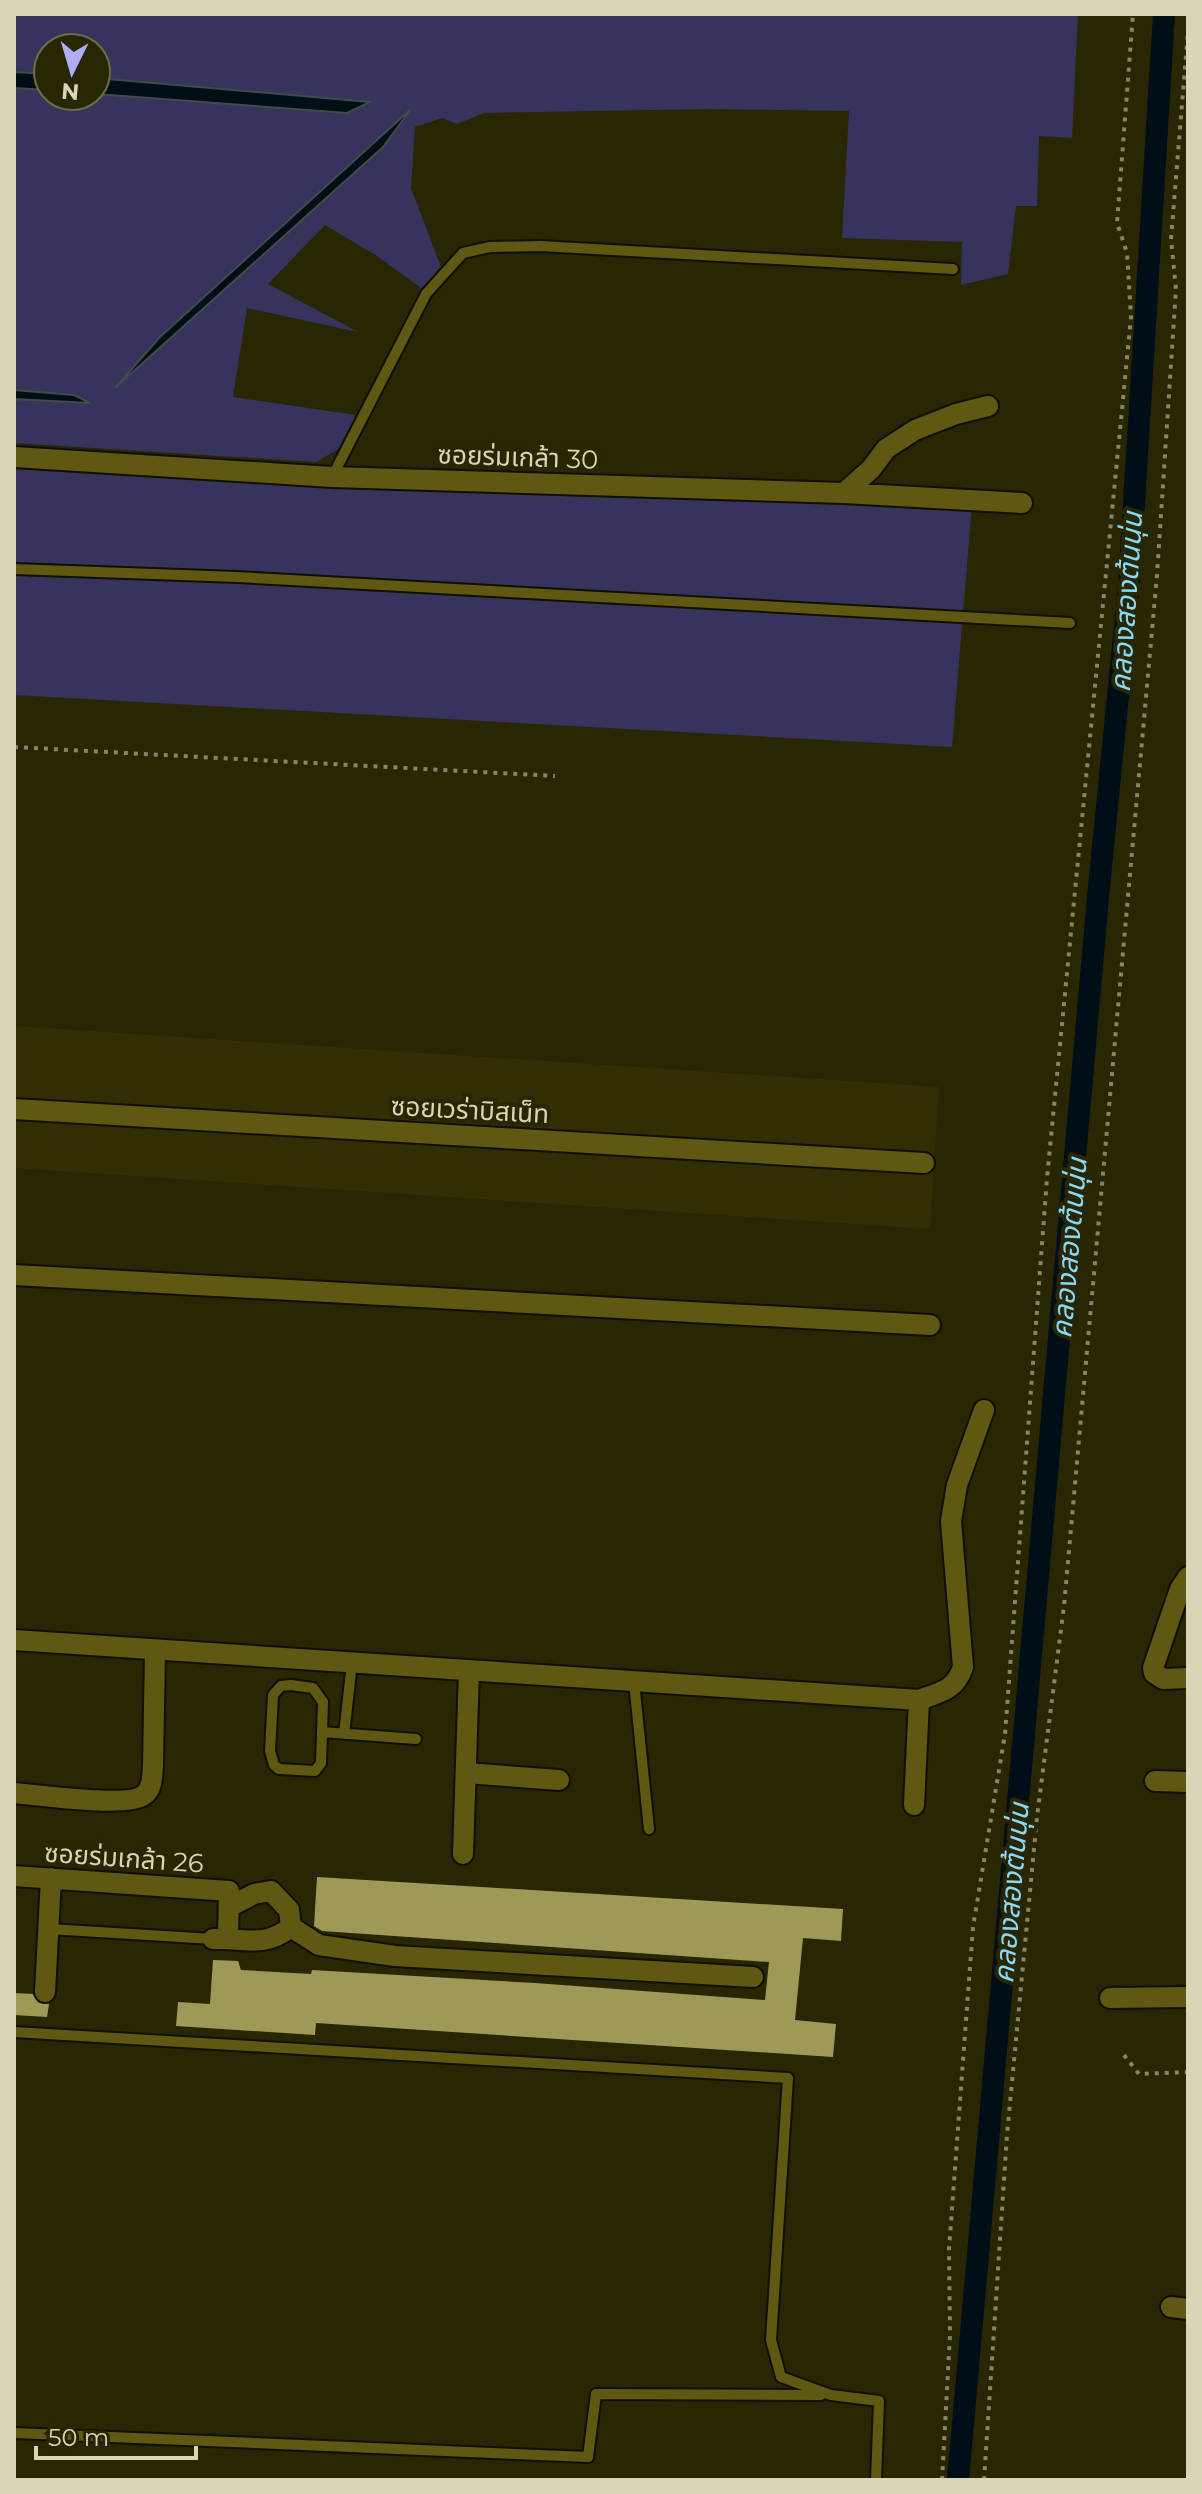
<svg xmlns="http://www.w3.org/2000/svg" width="1202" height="2494" font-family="Montserrat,'Noto Sans Thai',sans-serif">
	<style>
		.built { fill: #312e04 }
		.green { fill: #36345c }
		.water { fill: #000f17; stroke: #414b47; stroke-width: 2 }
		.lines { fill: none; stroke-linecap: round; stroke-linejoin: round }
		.canal { stroke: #000f17; stroke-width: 22 }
		.building { fill: #9e9957 }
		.service-casing { stroke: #100f00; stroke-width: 14 }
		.minor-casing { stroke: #100f00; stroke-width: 24 }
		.path { stroke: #888564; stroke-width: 4; stroke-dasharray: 4 6; stroke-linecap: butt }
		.service { stroke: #5e5812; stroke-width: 10 }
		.minor { stroke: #5e5812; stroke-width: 20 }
		.labels { text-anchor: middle; stroke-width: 8; stroke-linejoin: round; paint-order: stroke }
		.street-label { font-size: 26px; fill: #d8d6b6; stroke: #292603 }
		.water-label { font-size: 28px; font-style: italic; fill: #88dafa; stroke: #292603 }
	</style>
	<rect width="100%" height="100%" fill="#292603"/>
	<path class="built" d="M14,1026L939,1087L930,1229L14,1168Z"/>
	<path class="green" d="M14,14H1078L1072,138L1039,136L1037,206H1016L1008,274L961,285L962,242L842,238L849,111L709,109L484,113L457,124L442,118L415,127L411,188L441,267L425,291L377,256L325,225L268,284L358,332L247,308L233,397L355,415L347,444L316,462L14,443V399L88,403L74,395L14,390V88L48,90V96H96V94L347,112L369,102L96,78V48H48V74L14,71Z
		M14,469L821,503L972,504L952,747L14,695Z"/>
	<path class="water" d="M14,72L48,74V90L14,88Z
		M96,78L370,102L347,113L96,94Z
		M411,109L383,147L115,388L160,337Z
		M14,390L74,395L90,403L14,399Z"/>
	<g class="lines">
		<path class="canal" d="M958,2480L1098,897L1129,585L1164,14"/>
	</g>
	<path class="building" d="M317,1877L843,1909L841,1941L803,1938L795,2020L836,2024L833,2057L316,2023L315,2035L176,2026L178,2002L210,2004L213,1960L238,1961L241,1970L311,1974L312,1970L535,1983L765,2000L769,1962L322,1931L314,1926Z
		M14,1993L33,1994L39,2003L49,2004L47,2017L14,2015Z"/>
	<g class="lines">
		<g class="service-casing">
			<path id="service" d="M332,477L426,294L443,275L463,253L490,247L540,246L953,269
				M14,569L237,577L1070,623
				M634,1682L649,1829
				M291,1685L313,1688L323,1702L321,1763L315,1771L279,1769L274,1765L270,1751L273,1695L281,1686Z
				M322,1732L416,1739
				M344,1734L352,1663
				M49,1929L213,1939
				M14,2032L788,2078L771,2340L781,2377L831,2395L879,2401L876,2480
				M14,2433L588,2457L596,2394L821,2395"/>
		</g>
		<g class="minor-casing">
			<path id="minor" d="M14,457L332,477L844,493L1022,503
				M844,493L871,469L886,449L915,430L956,414L988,406
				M14,1109L924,1163
				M14,1275L930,1325
				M1188,1577L1180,1589L1153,1668L1154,1673L1163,1679L1188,1678
				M14,1640L919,1700C940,1692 955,1691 963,1667L951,1521L957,1485L984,1410
				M466,1773L559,1780
				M1155,1781L1188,1782
				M14,1793C39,1795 128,1808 144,1795C153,1788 152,1776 153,1766L155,1651
				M914,1805L919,1700
				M463,1854L469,1671
				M14,1876L229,1891L228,1939H213
				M291,1927L319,1945L395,1956L753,1977
				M228,1939C253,1941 270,1944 291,1927L289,1910L271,1891L254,1894L229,1907
				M45,1992L51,1878
				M1110,1998L1188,1997
				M1171,2307L1188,2309"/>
		</g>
		<path class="path" d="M14,747L555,776
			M1124,2055L1139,2074L1188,2072
			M942,2480L950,2335L949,2249L973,1927L1005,1734L1047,1178L1131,317L1127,253L1117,223L1133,14
			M984,2480L1007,2135L1037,1817L1064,1606L1157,575L1176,289L1171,239L1188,31"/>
		<use href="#service" class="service"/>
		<use href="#minor" class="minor"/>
	</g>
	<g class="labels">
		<g class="street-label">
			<text transform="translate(518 457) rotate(2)" y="9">ซอยร่มเกล้า 30</text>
			<text transform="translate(470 1110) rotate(3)" y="9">ซอยเวร่าบิสเน็ท</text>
			<text transform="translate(124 1858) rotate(4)" y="9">ซอยร่มเกล้า 26</text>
		</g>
		<g class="water-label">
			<text transform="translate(1126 602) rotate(-86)" y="10">คลองสองต้นนุ่น</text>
			<text transform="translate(1069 1248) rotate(-85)" y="10">คลองสองต้นนุ่น</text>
			<text transform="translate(1011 1893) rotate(-85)" y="10">คลองสองต้นนุ่น</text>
		</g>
	</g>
	<rect width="1202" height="2494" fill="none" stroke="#d8d6b6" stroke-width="32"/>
	<g transform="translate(72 72) rotate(185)"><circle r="38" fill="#292603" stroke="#6f6c4b" stroke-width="2"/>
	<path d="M0-6L14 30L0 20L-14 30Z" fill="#b0aefa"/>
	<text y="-12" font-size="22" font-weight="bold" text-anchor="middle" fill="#d8d6b6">N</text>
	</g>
	<path d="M36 2446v12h160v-12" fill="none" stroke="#d8d6b6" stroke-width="4"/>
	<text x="48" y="2446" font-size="24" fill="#d8d6b6" stroke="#292603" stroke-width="6" paint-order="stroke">50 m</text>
</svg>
